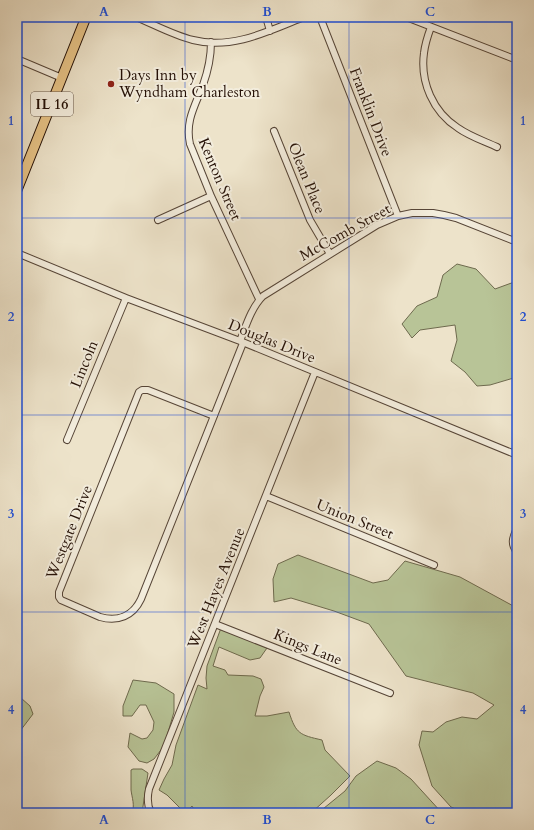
<svg xmlns="http://www.w3.org/2000/svg" width="534" height="830" font-family="Cardo,serif">
	<style>
		.green { fill: #b8c497; stroke: #6e6a4e }
		.lines { fill: none; stroke-linecap: round; stroke-linejoin: round }
		.street-casing { stroke: #564537; stroke-width: 8 }
		.primary-casing { stroke: #241006; stroke-width: 11 }
		.street { stroke: #f3eddd; stroke-width: 6 }
		.primary { stroke: #e6c285; stroke-width: 9 }
		.grid { fill: none; stroke: #1d4ed8; stroke-width: 1; stroke-opacity: 0.55 }
		.poi-dot { fill: #8f2418; stroke: #f3eddd; stroke-width: 1.5 }
		.labels { text-anchor: middle; stroke-width: 4; stroke-linejoin: round; paint-order: stroke }
		.shield { fill: #f3eddd; stroke: #625246; stroke-width: 1 }
		.shield-label { font-size: 14px; font-weight: bold; fill: #241006 }
		.poi-label { font-size: 15px; fill: #241006; stroke: #f3eddd; text-anchor: start }
		.street-label { font-size: 15px; fill: #241006; stroke: #f3eddd }
		.neatline { fill: none; stroke: #1d4ed8; stroke-width: 1.5 }
		.grid-label { font-size: 13px; text-anchor: middle; font-weight: bold; fill: #1d4ed8 }
	</style>
	<rect width="100%" height="100%" fill="#ede3ca"/>
	<filter id="stains"><feTurbulence type="fractalNoise" baseFrequency=".005" numOctaves="4"/><feColorMatrix values="0 0 0 0 .2 0 0 0 0 .09 0 0 0 0 .02 0 0 0 .5 -.17"/></filter>
	<radialGradient id="worn" r=".72"><stop offset=".6" stop-color="#630" stop-opacity="0"/><stop offset="1" stop-color="#630" stop-opacity=".3"/></radialGradient>
	<path class="green" d="M457,264L476,269L495,289L517,281V377L490,385L477,386L465,372L451,361L457,340L455,325L420,330L412,338L402,324L417,306L437,297L443,275Z
		M298,555L373,583L388,580L405,561L460,577L517,608V813H465L451,807L432,786L419,745L422,731L433,732L446,722L462,717L477,719L494,705L473,693L406,676L369,624L334,611L291,598L274,602L273,579L278,564Z
		M221,628L267,648L260,658L250,660L219,647L213,666L225,670L228,675L253,676L261,679L264,687L260,696L255,716H267L289,712C296,734 300,735 322,740L325,750L350,776L331,795L311,813H196L192,806L186,813H185L167,795L159,790L164,779L172,765L176,745L198,685L207,689L206,678L207,666Z
		M133,680L156,683L174,694V712L164,746L154,759L147,763L139,761L128,747L130,733L142,739L147,738L153,730L154,722L146,705H140L132,716H123V706Z
		M17,698H21L30,706L33,714L17,735Z
		M377,761L396,768L411,779L442,813H318L345,791L356,776Z
		M133,769H142L148,773L142,813H132C135,805 132,798 131,790C131,783 131,777 131,770Z"/>
	<g class="lines">
		<g class="street-casing">
			<path id="street" d="M136,17C155,25 173,35 193,40C232,50 269,31 304,17
				M266,17L270,31
				M320,17L398,216
				M406,17L517,60
				M431,27C428,35 425,44 424,53C420,82 433,112 458,128C469,136 484,141 497,147
				M211,42C211,57 208,71 203,85C195,106 185,121 190,144L211,196L259,299
				M17,59L62,78
				M274,131L310,220L330,254
				M158,220L211,196
				M17,253L126,298L240,341L517,455
				M240,341C246,326 251,308 263,296L377,225L398,216L412,213H433L444,215L456,218L517,242
				M214,416L148,390H142L139,392L59,592V597L61,600L100,617C118,622 133,616 141,599L243,343
				M67,440L126,298
				M266,496L434,565
				M517,528C513,537 510,544 517,552
				M215,624L390,693
				M151,813C147,805 147,798 149,789L315,372"/>
		</g>
		<g class="primary-casing">
			<path id="primary" d="M17,190L86,17"/>
		</g>
		<use href="#street" class="street"/>
		<use href="#primary" class="primary"/>
	</g>
	<path class="grid" d="M185,17V813M349,17V813M17,218H517M17,415H517M17,612H517"/>
	<circle class="poi-dot" cx="111" cy="84" r="4"/>
	<g class="labels">
		<rect class="shield" x="31" y="92" width="42" height="24" rx="3"/>
		<g class="shield-label">
			<text x="52" y="109">IL 16</text>
		</g>
		<g class="poi-label">
			<text x="119" y="80">Days Inn by<tspan x="119" dy="17">Wyndham Charleston</tspan></text>
		</g>
		<g class="street-label">
			<text transform="translate(371 112) rotate(69)" y="5">Franklin Drive</text>
			<text transform="translate(307 178) rotate(68)" y="5">Olean Place</text>
			<text transform="translate(220 179) rotate(67)" y="5">Kenton Street</text>
			<text transform="translate(345 232) rotate(-29)" y="5">McComb Street</text>
			<text transform="translate(272 341) rotate(22)" y="5">Douglas Drive</text>
			<text transform="translate(84 364) rotate(-68)" y="5">Lincoln</text>
			<text transform="translate(355 519) rotate(22)" y="5">Union Street</text>
			<text transform="translate(69 532) rotate(-68)" y="5">Westgate Drive</text>
			<text transform="translate(216 588) rotate(-68)" y="5">West Hayes Avenue</text>
			<text transform="translate(308 647) rotate(22)" y="5">Kings Lane</text>
		</g>
	</g>
	<rect width="534" height="830" fill="none" stroke="#ede3ca" stroke-width="44"/>
	<rect x="22" y="22" width="490" height="786" class="neatline"/>
	<g class="grid-label">
		<text x="104" y="16">A</text>
		<text x="267" y="16">B</text>
		<text x="430" y="16">C</text>
		<text x="11" y="125">1</text>
		<text x="523" y="125">1</text>
		<text x="11" y="321">2</text>
		<text x="523" y="321">2</text>
		<text x="11" y="518">3</text>
		<text x="523" y="518">3</text>
		<text x="11" y="714">4</text>
		<text x="523" y="714">4</text>
		<text x="104" y="824">A</text>
		<text x="267" y="824">B</text>
		<text x="430" y="824">C</text>
	</g>
	<rect width="100%" height="100%" filter="url(#stains)"/>
	<rect width="100%" height="100%" fill="url(#worn)"/>
</svg>
